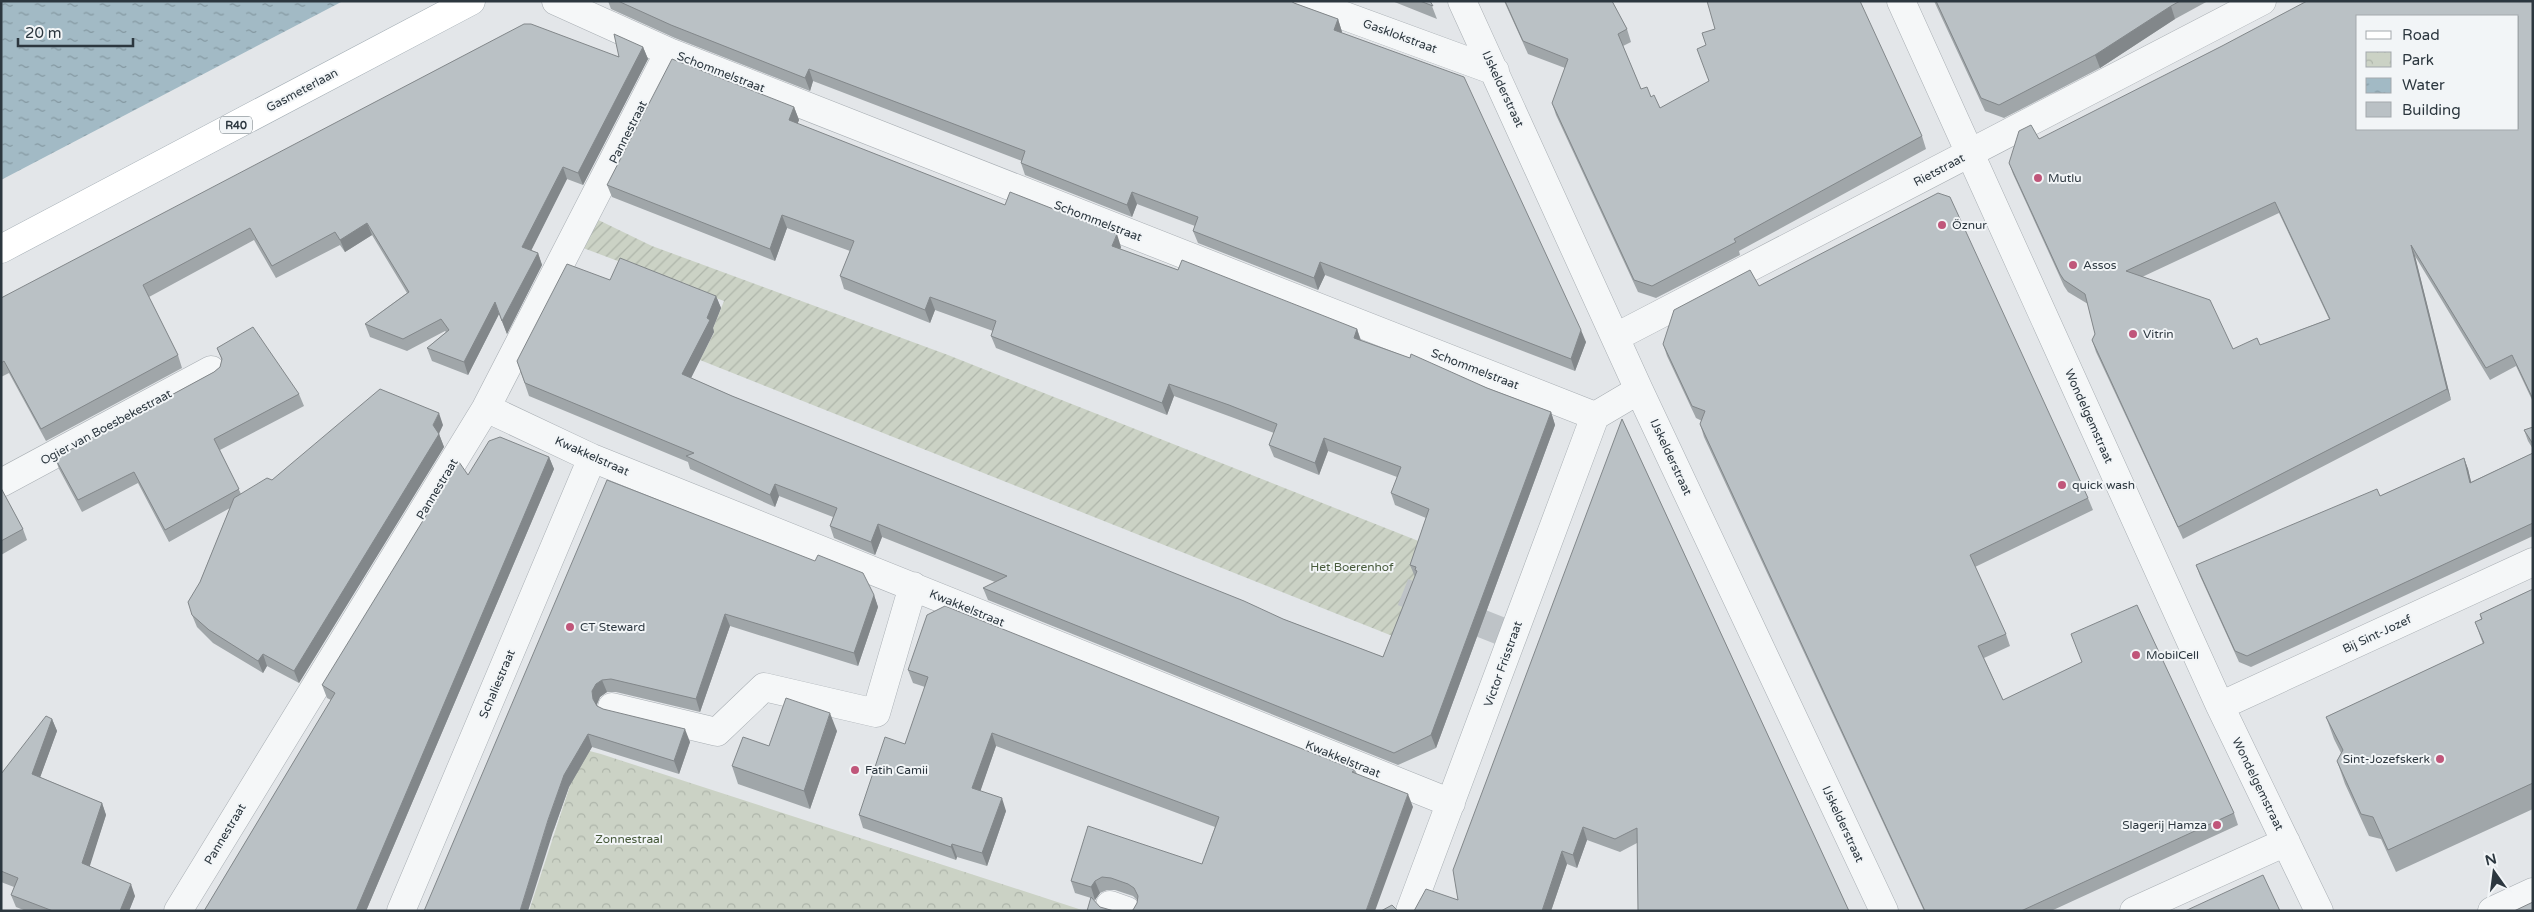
<svg xmlns="http://www.w3.org/2000/svg" width="2534" height="912" font-family="'Varela Round',sans-serif">
	<style>
		.park { fill: url(#park-crowns) }
		.garden { fill: url(#garden-furrows) }
		.water { fill: url(#water-ripples) }
		.lines { fill: none; stroke-linecap: round; stroke-linejoin: round }
		.minor-tunnel { stroke: #bec3c7; stroke-width: 28; stroke-dasharray: 28 14; stroke-linecap: butt }
		.minor-casing { stroke: #a8aeb3; stroke-width: 29 }
		.major-casing { stroke: #a3adb4; stroke-width: 29 }
		.minor { stroke: #f5f7f8; stroke-width: 28 }
		.major { stroke: #fff; stroke-width: 28 }
		.wall { fill: #a0a6a9; fill-rule: evenodd }
		.shaded-wall { fill: #82878a }
		.building { fill: #bac1c5; stroke: #82878a; fill-rule: evenodd }
		.poi-dot { fill: #c0567a; stroke: #f2f5f7; stroke-width: 2 }
		.labels { text-anchor: middle; stroke-width: 4; stroke-linejoin: round; paint-order: stroke }
		.shield { fill: #f2f5f7; stroke: #677076; stroke-width: 1 }
		.shield-label { font-size: 11px; font-weight: bold; fill: #2c373f }
		.street-label { font-size: 12px; fill: #2c373f; stroke: #f2f5f7 }
		.poi-label { font-size: 12px; fill: #2c373f; stroke: #f2f5f7; text-anchor: start }
		.park-label { font-size: 12px; fill: #475a3b; stroke: #f2f5f7 }
	</style>
	<defs>
		<pattern id="park-crowns" width="20" height="18" patternUnits="userSpaceOnUse" patternTransform="scale(1.25)"><rect width="20" height="18" fill="#cbd2c5"/><path d="M2 6a3 3 0 1 1 6 0M12 15a3 3 0 1 1 6 0" fill="none" stroke="#aeb5aa"/></pattern>
		<pattern id="garden-furrows" width="10" height="10" patternUnits="userSpaceOnUse" patternTransform="scale(1.25)"><rect width="10" height="10" fill="#cbd2c5"/><path d="M-1 1l2-2M0 10L10 0M9 11l2-2" fill="none" stroke="#aeb5aa"/></pattern>
		<pattern id="water-ripples" width="26" height="14" patternUnits="userSpaceOnUse" patternTransform="scale(1.25)"><rect width="26" height="14" fill="#a2bac5"/><path d="M2 4q2-2 4 0t4 0M15 11q2-2 4 0t4 0" fill="none" stroke="#8498a1"/></pattern>
	</defs>
	<rect width="100%" height="100%" fill="#e3e6e9"/>
	<path class="park" d="M582,749L601,754L1085,911H529Z"/>
	<path class="garden" d="M586,214L652,246L948,355L1426,544L1482,617L1489,619L1485,631L1416,605L1400,639L700,360L714,333L712,331L724,301L570,243Z"/>
	<path class="water" d="M1,1H343L1,180Z"/>
	<g class="lines">
		<path class="minor-tunnel" d="M1403,592L1513,636"/>
		<g class="minor-casing">
			<path id="minor" d="M556,1L669,52L1595,416L1639,390
				M1304,1L1495,71
				M1462,1L1639,390L1884,911
				M1901,1L2220,706L2319,911
				M1616,337L2262,1
				M486,408L592,458L1451,803
				M1,483L211,370
				M2220,706L2533,562
				M612,707L717,732L764,687L876,713L913,586
				M1110,905L1127,911
				M178,911L486,408L669,52
				M401,911L592,458
				M1410,911L1595,416
				M2134,911L2286,842
				M2492,911L2533,892"/>
		</g>
		<g class="major-casing">
			<path id="major" d="M1,249L471,1"/>
		</g>
		<use href="#minor" class="minor"/>
		<use href="#major" class="major"/>
	</g>
	<path class="wall" d="M608,1H1291L1294,3L1338,19L1342,32V33L1586,342L1575,371L1325,275L1318,290L1198,243L1193,231L1195,226L1137,204L1132,217L1025,175L1021,163L1022,161L813,81L810,91L675,38L611,9Z
		M1392,1H1430L1437,19Z
		M1504,1H1612L1627,29L1631,42L1623,46L1641,89L1651,97L1660,108L1922,136L1926,149L1739,251L1740,255L1656,298L1638,292L1556,115L1552,103L1565,68L1528,54Z
		M1934,1H2208L2175,19L2100,68L2004,118L1985,111Z
		M2533,1V402L2516,366L2490,380L2415,256L2451,400L2183,539L2096,352L2092,340L2095,334L2088,304L2068,292L2064,286L2013,174L2009,163L2039,139ZM2279,213L2329,319L2260,345L2233,349L2142,277Z
		M643,47L648,59L583,185L567,179L531,250L538,253L542,265L507,334L499,314L468,375L432,361L427,348L446,332L445,331L407,351L370,337L365,324L407,293L372,235L345,252L340,245L276,278L254,240L149,297L178,355L182,368L46,441L9,373L1,377V298Z
		M794,107L799,120L797,124L1005,205L1121,247L1120,249L1178,270L1357,329L1361,340L1551,412L1555,425L1436,748L1398,765L988,600L983,588L995,582L882,537L875,555L834,538L830,526L833,517L779,496L775,507L690,469L688,462L529,396L517,361L610,280L716,296L721,308L713,328L714,332L691,378L732,396L1283,619L1383,657L1415,577L1410,565L1426,518L1395,505L1391,493L1397,477L1328,451L1319,475L1274,457L1269,445L1274,433L1234,418L1174,396L1167,415L996,348L991,336L993,331L935,310L930,323L844,289L840,276L850,251L787,228L775,261L612,197L607,185Z
		M1759,286L2088,498L2093,510L1975,567L2006,634L2010,646L1984,658L2003,700L2234,813L2238,825L2051,911H1924L1704,437L1700,424L1702,421L1696,418L1667,356L1663,344Z
		M217,348L299,394L304,406L220,450L241,494L272,480L443,425L439,434L444,447L299,683L267,666L263,673L213,643L197,627L192,615L200,582L230,508L169,542L138,483L82,512L59,469L55,458L214,372L220,367L222,360Z
		M1622,419L1849,911L1637,843L1620,852L1587,840L1577,868L1567,864L1551,911H1414L1458,900Z
		M2533,427V449L2528,441L2524,430Z
		M2533,453V536L2251,667L2239,662L2200,576L2196,565L2380,496L2464,458L2468,469L2471,482Z
		M549,457L554,469L366,911H204L331,700L327,698L322,685L468,475Z
		M607,480L874,595L878,607L858,666L730,626L700,712L616,692H607L600,697L597,704V706L603,709L690,742L679,774L592,747L569,787L553,832Z
		M1,488L23,529L27,540L1,555Z
		M2533,589V809L2396,872L2381,839L2369,836L2345,784L2337,761L2341,753L2334,739L2326,717L2483,644L2475,622L2481,619L2480,614Z
		M908,670L1355,770L1357,774L1413,807L1133,910L1137,903V900L1133,896L1115,890H1107L1100,893L1095,900L1092,899L1087,911L1091,898L1075,893L1071,881L1202,864L1215,827L996,746L980,791L1006,811L987,866L957,857L956,860L863,828L859,815L905,744L925,687L913,683Z
		M52,719L57,731L40,777L102,803L106,815L89,866L135,896L129,911H26L16,907L11,895L14,887L1,882V774Z
		M837,731L810,809L738,784L732,766L769,746Z"/>
	<path class="shaded-wall" d="M2171,6L2175,19L2100,68L2095,55Z
		M1338,19L1342,32L1338,43L1334,30Z
		M643,47L648,59L583,185L578,173Z
		M809,69L813,81L810,91L805,78Z
		M794,107L799,120L794,133L789,120Z
		M563,167L567,179L527,259L522,247Z
		M1132,192L1137,204L1132,217L1127,205Z
		M782,215L787,228L775,261L770,249Z
		M367,223L372,235L345,252L340,240Z
		M1117,234L1121,247L1117,258L1112,246Z
		M2411,245L2415,256L2451,400L2447,389Z
		M538,253L542,265L507,334L502,321Z
		M1320,262L1325,275L1318,290L1314,278Z
		M716,296L721,308L713,328L714,332L687,386L682,374L707,318Z
		M930,297L935,310L930,323L925,310Z
		M495,302L499,314L468,375L464,362Z
		M1357,329L1361,342L1354,338Z
		M1581,330L1586,342L1575,371L1571,359Z
		M1169,384L1174,396L1167,415L1162,403Z
		M1551,412L1555,425L1436,748L1431,735Z
		M439,413L443,425L437,437L433,425Z
		M439,434L444,447L299,683L294,671Z
		M1324,438L1328,451L1319,475L1315,463Z
		M549,457L554,469L366,911H356Z
		M2464,458L2468,469L2474,494L2470,483Z
		M775,484L779,496L775,507L770,495Z
		M878,524L882,537L875,555L871,542Z
		M874,595L878,607L858,666L854,653Z
		M725,614L730,626L700,712L696,699Z
		M263,654L267,666L263,673L258,661Z
		M602,680L607,692L600,697L597,704V712L593,699L592,691L596,684Z
		M830,713L837,731L810,809L804,791Z
		M52,719L57,731L37,786L32,774Z
		M685,729L690,742L679,774L674,761Z
		M992,733L996,746L977,801L972,788Z
		M588,734L592,747L569,787L553,832L528,911H520L548,820L564,775Z
		M1408,794L1413,807L1375,911H1366Z
		M1002,798L1006,811L987,866L982,853Z
		M102,803L106,815L87,875L82,863Z
		M1583,827L1587,840L1577,868L1573,855Z
		M952,844L957,857L956,860L951,847Z
		M1562,851L1567,864L1551,911H1542Z
		M1095,881L1100,893L1095,900L1091,887Z
		M131,884L135,896L129,911H120Z"/>
	<path class="building" d="M618,1H1291L1294,3L1338,19L1334,30L1464,77L1581,330L1571,359L1320,262L1314,278L1193,231L1198,217L1132,192L1127,205L1021,163L1025,151L809,69L805,78L671,25Z
		M1420,1H1430L1433,6Z
		M1505,1H1612L1627,29L1618,34L1641,89L1647,87L1651,97L1654,95L1660,108L1709,81L1697,49L1706,45L1702,33L1715,29L1707,1H1860L1922,136L1734,239L1736,242L1652,286L1634,280L1552,103L1568,59L1523,41Z
		M1936,1H2180L2171,6L2095,55L1999,105L1981,98Z
		M2307,1H2533V399L2512,355L2486,368L2411,245L2447,389L2178,527L2092,340L2095,334L2085,294L2064,280L2060,274L2009,163L2019,131L2031,125L2039,139L2222,46ZM2358,16H2518V129H2358ZM2275,202L2330,319L2260,345L2257,338L2233,349L2210,300L2126,271Z
		M524,24H531L619,57L614,34L643,47L578,173L563,167L522,247L538,253L502,321L495,302L464,362L427,348L449,330L441,319L403,339L365,324L409,292L367,223L340,240L335,232L272,266L250,228L143,285L178,355L41,429L4,361L1,363V298Z
		M672,59L794,107L789,120L1005,205L1010,192L1117,234L1112,246L1178,270L1182,260L1347,325L1357,329L1354,338L1410,358L1411,354L1487,388L1551,412L1431,735L1394,753L983,588L1007,576L878,524L871,542L830,526L837,508L775,484L770,495L686,456L694,453L525,383L517,361L567,264L610,280L620,258L716,296L707,318L710,320L682,374L732,396L1244,601L1283,619L1383,657L1417,571L1415,570L1416,567L1410,565L1429,509L1391,493L1401,467L1324,438L1315,463L1269,445L1277,424L1229,405L1169,384L1162,403L991,336L996,321L930,297L925,310L840,276L854,241L782,215L770,249L607,185Z
		M1938,193L1950,197L2088,498L1970,555L2006,634L1978,646L2003,700L2082,662L2071,634L2137,605L2234,813L2021,911H1925L1700,424L1705,411L1692,406L1663,344L1674,310L1750,270L1759,286Z
		M253,327L299,394L214,439L239,489L165,530L134,472L78,500L55,458L214,372L220,367L222,359L217,348Z
		M380,389L439,413L433,425L439,434L294,671L263,654L258,661L209,630L192,615L188,602L200,582L234,498L267,478L272,480Z
		M1622,419L1849,911H1638L1637,828L1615,839L1583,827L1573,855L1562,851L1542,911H1414L1426,889L1458,900L1453,870Z
		M2533,427V444L2524,430Z
		M500,437L549,457L356,911H204L335,693L322,685L459,462L468,475L489,441Z
		M2533,453V523L2247,656L2235,651L2196,565L2377,489L2380,496L2464,458L2470,483Z
		M607,480L815,561L818,555L863,573L874,595L854,653L725,614L696,699L611,679L602,680L596,684L592,691L593,699L597,706L603,709L685,729L674,761L588,734L564,775L548,820L520,911H424Z
		M1,488L23,529L1,541Z
		M2533,589V783L2388,850L2373,817L2361,814L2337,761L2343,750L2326,717L2484,643L2475,622L2482,619L2480,614Z
		M945,606L1355,770L1352,772L1408,794L1366,911H1131L1133,910L1137,903L1138,896L1134,888L1128,884L1111,878L1102,877L1095,881L1091,887L1071,881L1088,826L1202,864L1219,817L992,733L972,788L1002,798L982,853L952,844L951,847L859,815L885,737L905,744L928,677L908,670L927,615Z
		M786,698L830,713L804,791L732,766L743,737L769,746Z
		M46,716L52,719L32,774L102,803L82,863L131,884L120,911H53L11,895L18,878L1,871V774Z
		M2263,875L2280,911H2185Z
		M1091,897L1100,907L1114,911H1087Z
		M2533,902V911H2514Z
		M1392,905L1398,911H1381Z"/>
	<g class="poi-dot">
		<circle cx="2038" cy="178" r="5"/>
		<circle cx="1942" cy="225" r="5"/>
		<circle cx="2073" cy="265" r="5"/>
		<circle cx="2133" cy="334" r="5"/>
		<circle cx="2062" cy="485" r="5"/>
		<circle cx="570" cy="627" r="5"/>
		<circle cx="2136" cy="655" r="5"/>
		<circle cx="2440" cy="759" r="5"/>
		<circle cx="855" cy="770" r="5"/>
		<circle cx="2217" cy="825" r="5"/>
	</g>
	<g class="labels">
		<rect class="shield" x="220" y="116.5" width="32" height="17" rx="4"/>
		<g class="shield-label">
			<text x="236" y="129">R40</text>
		</g>
		<g class="street-label">
			<text transform="translate(1400 36) rotate(20)" y="4">Gasklokstraat</text>
			<text transform="translate(721 72) rotate(21)" y="4">Schommelstraat</text>
			<text transform="translate(1503 89) rotate(65)" y="4">IJskelderstraat</text>
			<text transform="translate(302 90) rotate(-28)" y="4">Gasmeterlaan</text>
			<text transform="translate(628 132) rotate(-63)" y="4">Pannestraat</text>
			<text transform="translate(1939 170) rotate(-28)" y="4">Rietstraat</text>
			<text transform="translate(1098 221) rotate(21)" y="4">Schommelstraat</text>
			<text transform="translate(1475 369) rotate(21)" y="4">Schommelstraat</text>
			<text transform="translate(2089 416) rotate(66)" y="4">Wondelgemstraat</text>
			<text transform="translate(106 427) rotate(-28)" y="4">Ogier van Boesbekestraat</text>
			<text transform="translate(592 456) rotate(24)" y="4">Kwakkelstraat</text>
			<text transform="translate(1671 457) rotate(65)" y="4">IJskelderstraat</text>
			<text transform="translate(437 489) rotate(-59)" y="4">Pannestraat</text>
			<text transform="translate(967 608) rotate(22)" y="4">Kwakkelstraat</text>
			<text transform="translate(2377 634) rotate(-25)" y="4">Bij Sint-Jozef</text>
			<text transform="translate(1503 664) rotate(-70)" y="4">Victor Frisstraat</text>
			<text transform="translate(497 684) rotate(-67)" y="4">Schaliestraat</text>
			<text transform="translate(1343 759) rotate(22)" y="4">Kwakkelstraat</text>
			<text transform="translate(2258 784) rotate(64)" y="4">Wondelgemstraat</text>
			<text transform="translate(1843 824) rotate(65)" y="4">IJskelderstraat</text>
			<text transform="translate(225 834) rotate(-59)" y="4">Pannestraat</text>
		</g>
		<g class="poi-label">
			<text x="2048" y="182">Mutlu</text>
			<text x="1952" y="229">Öznur</text>
			<text x="2083" y="269">Assos</text>
			<text x="2143" y="338">Vitrin</text>
			<text x="2072" y="489">quick wash</text>
			<text x="580" y="631">CT Steward</text>
			<text x="2146" y="659">MobilCell</text>
			<text x="2430" y="763" text-anchor="end">Sint-Jozefskerk</text>
			<text x="865" y="774">Fatih Camii</text>
			<text x="2207" y="829" text-anchor="end">Slagerij Hamza</text>
		</g>
		<g class="park-label">
			<text x="1352" y="571">Het Boerenhof</text>
			<text x="629" y="843">Zonnestraal</text>
		</g>
	</g>
	<rect width="2534" height="912" fill="none" stroke="#2c373f" stroke-width="5"/>
	<rect x="2356" y="15" width="162" height="115" fill="#f2f5f7" stroke="#a3a9ad"/>
	<rect x="2366" y="31" width="25" height="8" fill="#ffffff" stroke="#a3a9ad"/>
	<text x="2402" y="40" font-size="15" fill="#2c373f">Road</text>
	<rect x="2366" y="52" width="25" height="15" fill="url(#park-crowns)" stroke="#a3a9ad"/>
	<text x="2402" y="65" font-size="15" fill="#2c373f">Park</text>
	<rect x="2366" y="78" width="25" height="15" fill="url(#water-ripples)" stroke="#a3a9ad"/>
	<text x="2402" y="90" font-size="15" fill="#2c373f">Water</text>
	<rect x="2366" y="102" width="25" height="15" fill="#bac1c5" stroke="#a3a9ad"/>
	<text x="2402" y="115" font-size="15" fill="#2c373f">Building</text>
	<g transform="translate(2494 872) rotate(346)" stroke="#f2f5f7" stroke-width="4" paint-order="stroke">
	<path d="M0-4L9 19L0 12L-9 19Z" fill="#2c373f"/>
	<text y="-8" font-size="14" font-weight="bold" text-anchor="middle" fill="#2c373f">N</text>
	</g>
	<path d="M18 38v8h115v-8" fill="none" stroke="#2c373f" stroke-width="2.5"/>
	<text x="25" y="38" font-size="15" fill="#2c373f" stroke="#f2f5f7" stroke-width="4" paint-order="stroke">20 m</text>
</svg>
